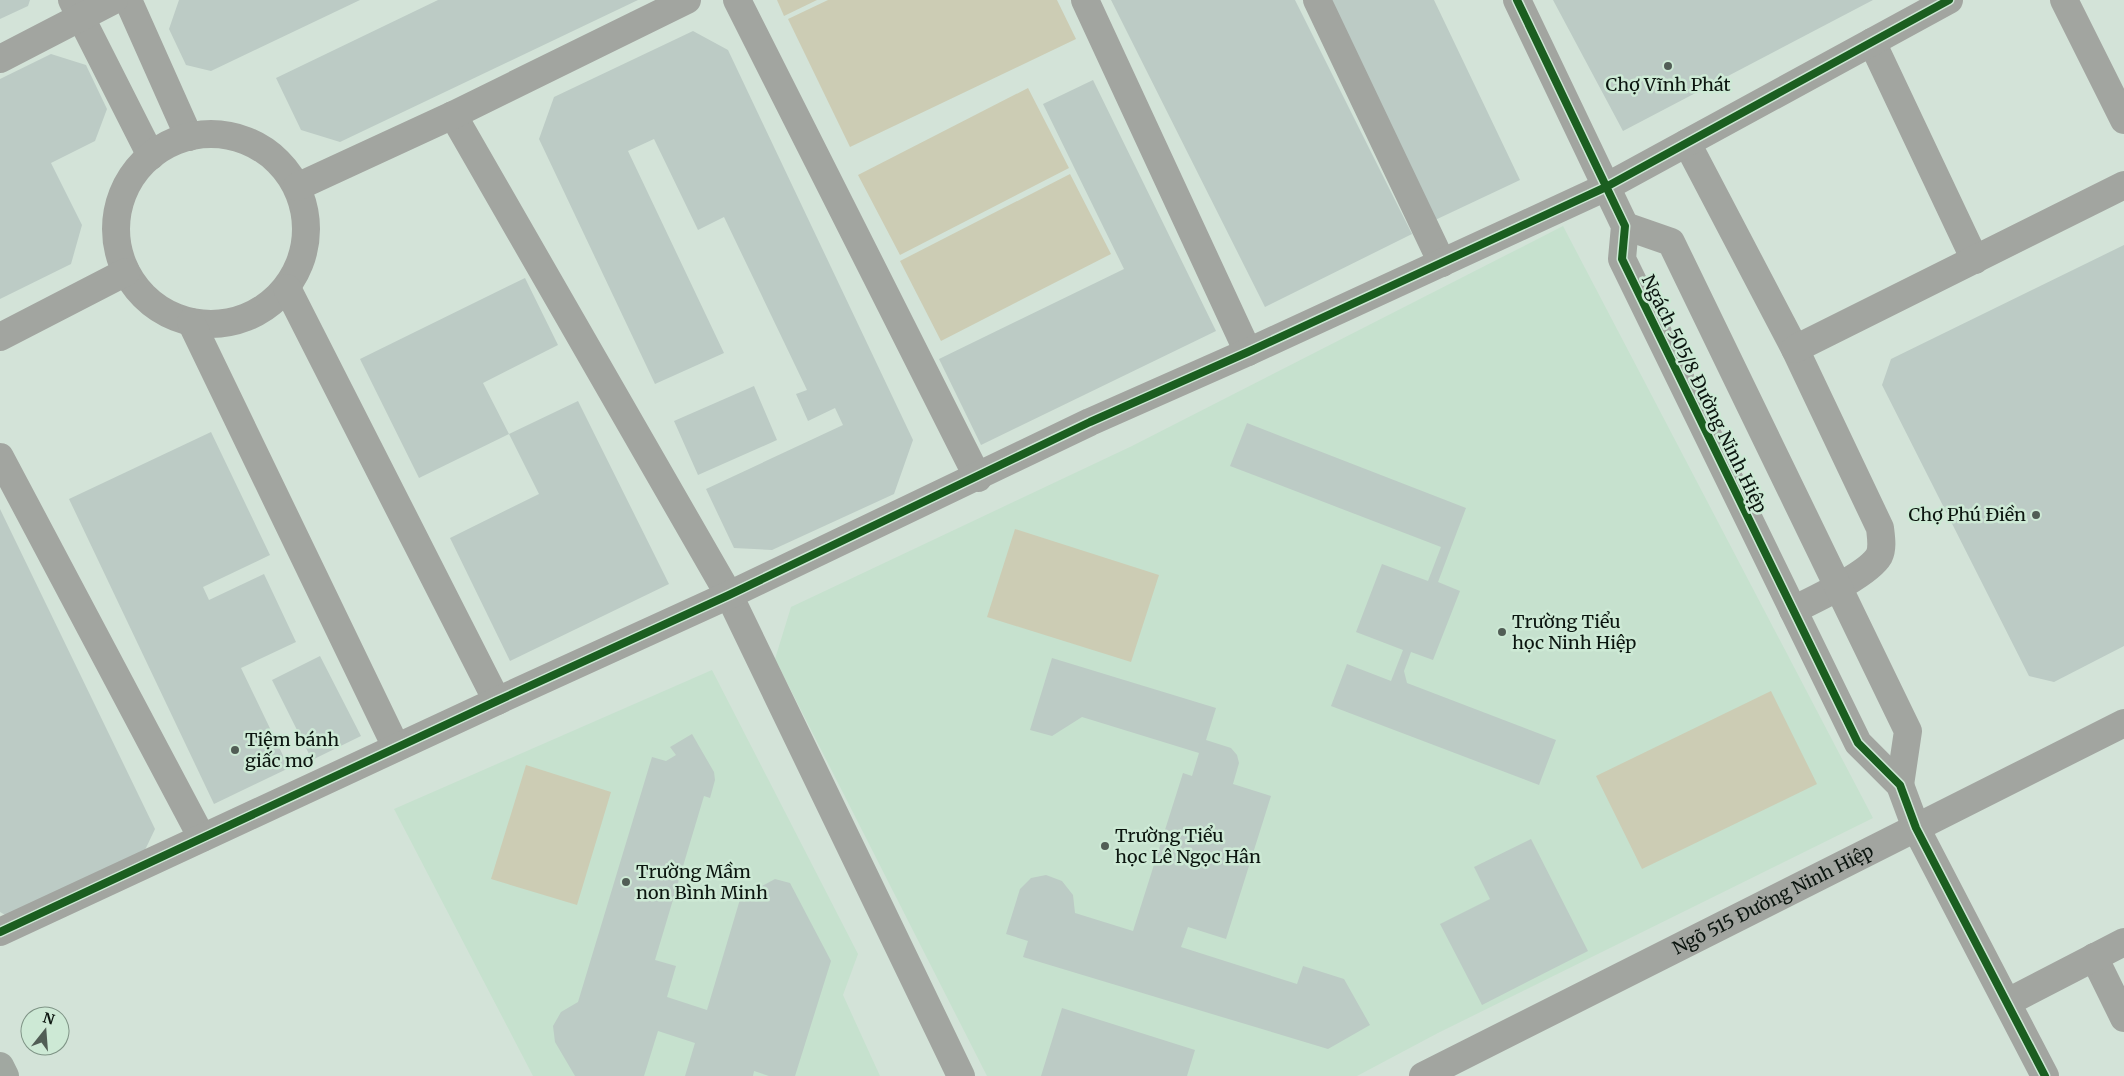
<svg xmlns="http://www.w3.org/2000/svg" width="2124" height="1076" font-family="Merriweather,serif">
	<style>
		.built { fill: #c6e1ce }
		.green { fill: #ccccb4 }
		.building { fill: #bccbc5 }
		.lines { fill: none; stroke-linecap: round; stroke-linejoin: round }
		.minor { stroke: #a2a5a0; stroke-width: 28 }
		.major { stroke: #a1a8a1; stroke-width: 28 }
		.cycleway-casing { stroke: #cde9d5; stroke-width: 11 }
		.cycleway { stroke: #1b5e20; stroke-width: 8 }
		.poi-dot { fill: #515d55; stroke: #cde9d5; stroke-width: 2 }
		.labels { text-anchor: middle; stroke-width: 5; stroke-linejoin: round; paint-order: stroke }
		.poi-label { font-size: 18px; fill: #0b150f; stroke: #cde9d5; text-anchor: start }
		.street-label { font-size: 18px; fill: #0b150f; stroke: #cde9d5 }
	</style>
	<rect width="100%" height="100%" fill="#d3e3d8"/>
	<path class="built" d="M1563,226L1873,818L1438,1033L1357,1076H987L775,659L791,607L1132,446Z
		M712,670L858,954L843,995L880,1076H533L394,809Z"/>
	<path class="green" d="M777,0H817L784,16Z
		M828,0H1057L1076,39L850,147L788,19Z
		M1028,88L1069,168L900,255L858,175Z
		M1070,174L1111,254L941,341L900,261Z
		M1015,529L1159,575L1131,662L987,617Z
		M1771,691L1817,784L1642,869L1596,776Z
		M526,765L611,792L577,905L491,879Z"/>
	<path class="building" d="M0,0H30L28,6L0,19Z
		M179,0H360L211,71L186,65L169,29Z
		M438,0H638L340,142L301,130L276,78Z
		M1111,0H1295L1412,234L1265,307Z
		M1327,0H1434L1520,180L1433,221Z
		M1553,0H1873L1623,131Z
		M693,31L728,50L913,440L894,494L772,550L734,548L706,489L843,425L835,408L808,421L796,394L807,390L724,217L698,230L654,139L628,151L724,353L655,384L539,139L554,97Z
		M51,54L86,65L107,109L95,141L51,163L82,225L71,264L0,299V79Z
		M1093,80L1216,331L981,445L939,359L1124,269L1043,104Z
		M2124,245V646L2054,682L2029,676L1882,385L1891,359Z
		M525,278L558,345L483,383L509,434L578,401L669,584L510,661L450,538L539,494L509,434L419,478L360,359Z
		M754,386L777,440L698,475L674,421Z
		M1247,423L1466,508L1438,582L1460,591L1433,660L1411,652L1404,671L1407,683L1556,740L1539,785L1331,706L1347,664L1391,681L1403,650L1356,632L1382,564L1428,581L1441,547L1230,466Z
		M211,432L270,555L203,587L209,600L264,574L296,642L241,668L289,768L214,804L69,499Z
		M0,509L155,829L145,850L7,916L0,912Z
		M320,656L361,736L312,760L272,680Z
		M1052,658L1216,708L1206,740L1231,748L1237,755L1239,763L1233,784L1271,796L1226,939L1188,927L1181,947L1297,984L1303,966L1344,979L1370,1025L1328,1049L1023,957L1028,941L1006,934L1020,889L1031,878L1046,875L1062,881L1073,895L1075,913L1133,931L1183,773L1192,776L1199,753L1082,717L1052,736L1030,730Z
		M692,734L714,772L715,780L710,798L704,796L655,960L676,966L667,997L707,1010L741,896L754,900L764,894L760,887L775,879L790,883L831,961L795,1076H769L754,1071L753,1076H685L695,1043L658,1031L644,1076H575L555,1042L553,1026L561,1012L578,1002L652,757L666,761L676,755L670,747Z
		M1531,839L1588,951L1482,1005L1440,924L1490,899L1474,867Z
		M1062,1008L1195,1050L1187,1076H1041Z"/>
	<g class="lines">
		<g class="minor">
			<path d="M72,0L151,156"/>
			<path d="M128,0L189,137"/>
			<path d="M737,0L978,478"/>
			<path d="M1085,0L1248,352"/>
			<path d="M1317,0L1442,263"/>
			<path d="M1517,0L1625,226L1622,259L1858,743L1900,785L1916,828L2045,1076"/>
			<path d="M2064,0L2124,120"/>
			<path d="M1872,42L1975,260"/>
			<path d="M0,59L114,0"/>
			<path d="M453,115L729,595L961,1076"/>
			<circle cx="211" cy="229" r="95"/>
			<path d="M1687,143L1795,349L1880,528C1881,537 1883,548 1879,556C1868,575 1813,600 1793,610"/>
			<path d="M297,187L453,115L687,0"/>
			<path d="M1625,226L1671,242L1908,731L1900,785"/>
			<path d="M287,288L497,701"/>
			<path d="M191,322L396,747"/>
			<path d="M0,337L126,272"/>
			<path d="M1795,349L2124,185"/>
			<path d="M0,457L202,838"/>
			<path d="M0,932L497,701L729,595L1090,422L1248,352L1606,187L1949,0"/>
			<path d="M2094,957L2124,1018"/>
			<path d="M2008,1002L2124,942"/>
			<path id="s1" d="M1423,1076L2124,723"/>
		</g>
		<path class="major" d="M0,1066L5,1076"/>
		<g class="cycleway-casing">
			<path id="cycleway" d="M1517,0L1625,226L1622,259L1858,743L1900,785L1916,828L2045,1076
				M0,932L497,701L729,595L1090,422L1248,352L1606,187L1949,0"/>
		</g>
		<use href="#cycleway" class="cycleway"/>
	</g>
	<g class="poi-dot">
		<circle cx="1668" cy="66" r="5"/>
		<circle cx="2036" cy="515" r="5"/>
		<circle cx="1502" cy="632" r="5"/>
		<circle cx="235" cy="750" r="5"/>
		<circle cx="1105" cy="846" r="5"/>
		<circle cx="626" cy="882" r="5"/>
	</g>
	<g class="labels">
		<g class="poi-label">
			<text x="1668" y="91" text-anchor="middle">Chợ Vĩnh Phát</text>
			<text x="2026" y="521" text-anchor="end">Chợ Phú Điền</text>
			<text x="1512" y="628">Trường Tiểu<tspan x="1512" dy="21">học Ninh Hiệp</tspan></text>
			<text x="245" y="746">Tiệm bánh<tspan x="245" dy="21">giấc mơ</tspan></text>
			<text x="1115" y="842">Trường Tiểu<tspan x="1115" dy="21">học Lê Ngọc Hân</tspan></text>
			<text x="636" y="878">Trường Mầm<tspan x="636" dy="21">non Bình Minh</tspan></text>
		</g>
		<g class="street-label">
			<text transform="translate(1704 394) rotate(64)" y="6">Ngách 505/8 Đường Ninh Hiệp</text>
			<text dy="6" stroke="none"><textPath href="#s1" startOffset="392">Ngõ 515 Đường Ninh Hiệp</textPath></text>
		</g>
	</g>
	<g transform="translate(45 1031) rotate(17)"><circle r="24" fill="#cde9d5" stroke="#7f9486"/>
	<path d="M0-4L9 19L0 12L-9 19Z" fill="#515d55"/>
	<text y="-8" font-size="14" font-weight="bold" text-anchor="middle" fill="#0b150f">N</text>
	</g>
</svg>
